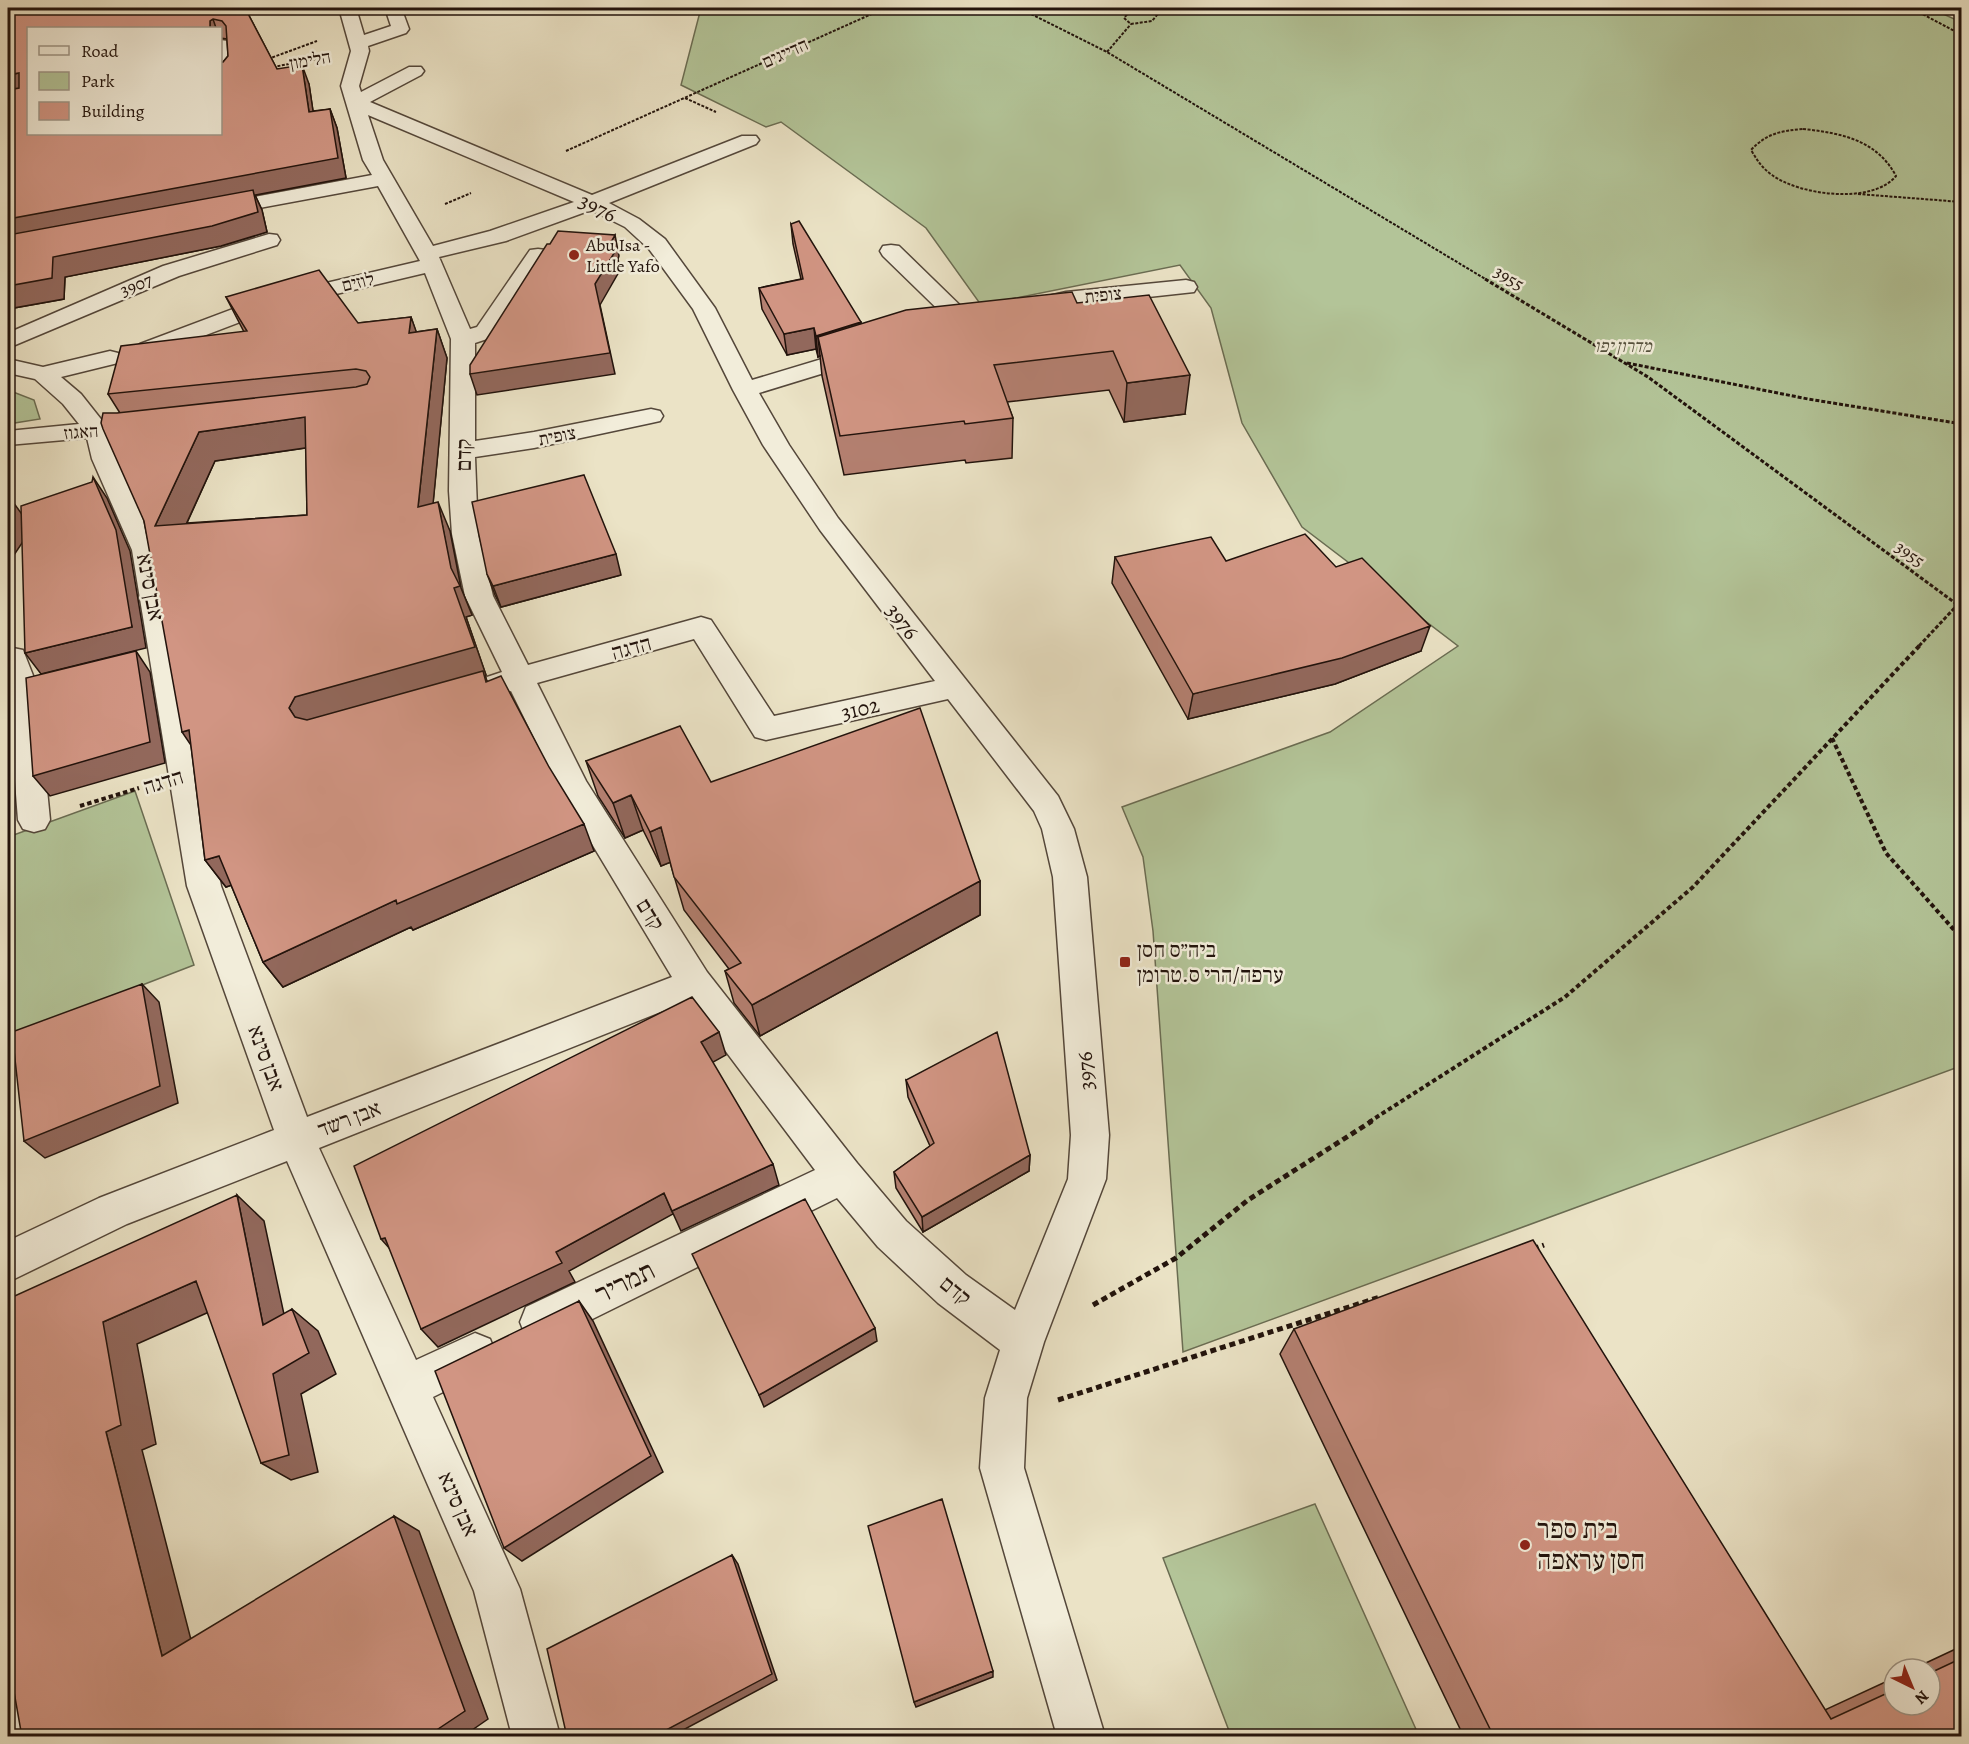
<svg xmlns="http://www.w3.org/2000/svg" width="1969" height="1744" font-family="Alegreya,'Frank Ruhl Libre',serif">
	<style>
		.green { fill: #b3c498; stroke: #6a6c52; stroke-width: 1.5 }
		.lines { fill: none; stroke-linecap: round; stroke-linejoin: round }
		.minor-casing { stroke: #54473a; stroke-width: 3 }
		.path-far3 { stroke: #22130c; stroke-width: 2; stroke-dasharray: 3 1.5; stroke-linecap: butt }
		.path-far2 { stroke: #22130c; stroke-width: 3; stroke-dasharray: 4 2; stroke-linecap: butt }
		.path-far1 { stroke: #22130c; stroke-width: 4; stroke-dasharray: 4.5 3; stroke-linecap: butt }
		.path { stroke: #22130c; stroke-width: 5; stroke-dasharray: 6 4; stroke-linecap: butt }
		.minor { fill: #f2edda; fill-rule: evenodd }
		.wall { fill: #b48071; stroke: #22130c; stroke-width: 1.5; fill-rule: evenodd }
		.shaded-wall { fill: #92685c; stroke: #22130c; stroke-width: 1.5 }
		.building { fill: #d19583; stroke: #22130c; stroke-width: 1.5; fill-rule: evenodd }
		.poi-dot { fill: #8f2418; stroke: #f2edda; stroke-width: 2 }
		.labels { text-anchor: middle; stroke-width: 5; stroke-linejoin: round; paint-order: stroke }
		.far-street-label { font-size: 18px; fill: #22130c; stroke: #f2edda }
		.far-poi-label { font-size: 18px; fill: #22130c; stroke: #f2edda; text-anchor: start }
		.far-park-label { font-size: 18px; font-style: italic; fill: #55513d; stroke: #f2edda }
		.street-label { font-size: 22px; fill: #22130c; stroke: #f2edda }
		.poi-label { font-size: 22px; fill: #22130c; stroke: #f2edda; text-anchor: start }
		.near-street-label { font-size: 27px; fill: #22130c; stroke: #f2edda }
		.near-poi-label { font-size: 27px; fill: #22130c; stroke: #f2edda; text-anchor: start }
	</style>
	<rect width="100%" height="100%" fill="#ebe3c6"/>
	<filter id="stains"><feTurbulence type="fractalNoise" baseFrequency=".00333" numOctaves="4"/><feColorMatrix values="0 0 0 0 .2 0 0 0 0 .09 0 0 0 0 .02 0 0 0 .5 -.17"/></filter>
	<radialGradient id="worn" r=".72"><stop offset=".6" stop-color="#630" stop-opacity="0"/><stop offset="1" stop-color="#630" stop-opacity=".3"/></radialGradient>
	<path class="green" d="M701,8H1930L1961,22V1066L1183,1352L1153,931L1143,857L1122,807L1330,732L1458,646L1302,527L1242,423L1211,308L1180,265L981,305L926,228L781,122L766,127L681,85Z
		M8,390L34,400L40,419L8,424Z
		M135,791L194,965L8,1037V837Z
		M1315,1504L1419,1736H1231L1163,1558Z"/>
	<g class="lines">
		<g class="minor-casing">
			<path id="minor" d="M339,8H356L364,35L391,26L387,14L390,10H402L409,29L406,33L368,46L369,51L359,86L361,92L409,67H421L424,71L421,75L370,102L592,195L742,136H756L759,140L756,144L609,203L639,219L665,239L715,308L752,380L865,346L873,348L877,353L873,358L759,393L789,445L838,518L1058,796L1074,829L1087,877L1109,1135L1106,1179L1044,1342L1027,1398L1024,1468L1105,1736H1057L980,1468L985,1398L1000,1350L938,1303L878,1247L837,1198L556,1337L541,1343L526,1337L520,1322L526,1307L815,1170L688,1001L319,1148L416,1360L475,1333L490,1339L496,1354L490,1369L433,1397L520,1589L560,1736H512L474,1591L287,1161L127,1224L8,1282V1241L99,1198L274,1130L187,886L132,550L92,459L87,438L8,445V431L79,424L63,404L35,379L8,373V359L43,367L110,351L118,353L122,358L118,363L61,377L81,394L104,423L122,426L125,431L122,436L112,438L118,459L160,550L221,886L307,1117L672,977L562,794L511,691L497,695L487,691L482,684L487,677L502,672L465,596L452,534L449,491L451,339L425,273L277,308L156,354L148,356L140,354L136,349L140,344L262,298L420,261L378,186L216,216L209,214L206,210L209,206L216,204L372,175L363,160L341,86L351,51ZM368,115L574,202L490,231L433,246L383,160ZM591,210L625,227L649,249L693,309L733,390L763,445L820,530L935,681L774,716L711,620L701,617L528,665L493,596L478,534L475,457L534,448L651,423L660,421L663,416L660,411L651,409L534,432L475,441V343L493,337L549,255L546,250L538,249L530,250L477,327L470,329L439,257L506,241ZM694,639L755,737L766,740L948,699L1034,811L1042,829L1053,877L1071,1135L1068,1179L1015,1310L966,1275L906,1221L857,1163L707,972L586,781L537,683Z
				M220,40L228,41L231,45L234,75L231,79L220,81Z
				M269,234L277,235L280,240L277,245L179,276L8,348V333L163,266Z
				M891,245L899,246L972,317L975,322L972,327L964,329L956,327L883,256L880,251L883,246Z
				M1186,280L1194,282L1197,287L1194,292L1066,306L1030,314L1022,312L1019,307L1022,302L1066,292Z
				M8,647L23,650L34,678L71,669L81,672L86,679L81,686L38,698L50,820L45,829L34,832L23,829L18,820L8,689Z
				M8,1637L25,1644L32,1661L52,1736H8Z"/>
		</g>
		<path class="path-far3" d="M1019,8L1107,52L1487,280
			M1133,8L1124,18L1131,24L1152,21L1163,8
			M1911,8L1962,35
			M1107,52L1131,24
			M268,59L317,41
			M273,67L316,59
			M685,98L716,112
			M1803,129C1841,133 1877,140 1896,176C1872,205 1799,195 1772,175C1762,168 1757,160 1751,150C1767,133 1781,131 1803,129Z
			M566,151L885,8
			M1858,194L1962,202
			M445,204L471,193"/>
		<path class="path-far2" d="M1485,279L1648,377L1962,608
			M1627,363L1808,399L1962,424
			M1919,646L1962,600"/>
		<path class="path-far1" d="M1832,738L1886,853L1962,939
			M80,806L139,788
			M1369,1122L1565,997L1693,887L1921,644"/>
		<path class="path" d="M1533,1249L1544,1245
			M1093,1305L1176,1258L1248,1200L1372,1121
			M1058,1400L1380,1297"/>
		<use href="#minor" class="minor"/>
	</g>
	<path class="wall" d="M8,8H245L277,69L309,84L313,111L330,109L337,128L346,178L255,195L262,210L267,232L221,246L65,277L64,299L8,309ZM28,28H220V38L227,39L228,56L223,62L28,134Z
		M791,224L861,324L1077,303L1185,414L1124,422L1109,390L1007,402L1013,418L1012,458L966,463L965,460L844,475L822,376L820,356L818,357L816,349L787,355L762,309L759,288L801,279L793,244Z
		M226,297L358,323L411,317L416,332L437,329L447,358L433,503L450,531L461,588L472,615L466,617L486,675L485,676L487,681L594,851L413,930L411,927L283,987L263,962L231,885L226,887L205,860L191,745L144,521L120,413L108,394L244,332ZM306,448L307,515L187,523L215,461Z
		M1115,557L1226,561L1336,567L1421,651L1335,684L1188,719L1112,583Z
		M487,574L621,575L501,607L495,595Z
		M586,761L711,782L980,881V915L760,1036L734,1003L725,971L729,969L684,910L670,862L661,866L643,830L625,838L598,796Z
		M906,1080L1030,1155L1029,1171L923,1232L896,1188L894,1172L930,1146L908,1097Z
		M1294,1329L1825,1710L1894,1678V1705H1930V1669H1913L1962,1646V1737H1464L1280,1354Z"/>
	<path class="shaded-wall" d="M213,19L216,28H210V21Z
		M302,65L309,84L316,131L309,112Z
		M19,73L28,90L8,95V75Z
		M330,109L337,128L346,178L255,195L262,210L267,232L221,246L65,277L64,299L8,309V219Z
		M615,235L619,256L618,259L620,270L600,305L615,374L477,395L470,374L595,284L607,249Z
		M411,317L421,345L409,333Z
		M861,322L862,343L818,337L820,356L818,357L816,336Z
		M814,328L816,349L787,355L784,334Z
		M437,329L447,358L430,536L418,507Z
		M1190,375L1185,414L1124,422L1127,383Z
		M305,417L319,446L215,461L172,555L155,526L199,432Z
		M93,477L107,498L130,551L146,648L41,674L25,653L132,627Z
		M13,502L32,528L8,564V510Z
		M438,502L450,531L461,588L472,615L466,617L486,675L485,676L494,699L306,736L289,708L295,697L454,588Z
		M616,554L621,575L501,607L493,586Z
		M1430,626L1421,651L1335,684L1188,719L1193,694Z
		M136,651L150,672L165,763L50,796L33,776Z
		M189,730L201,760L182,732Z
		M631,795L643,830L625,838L613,803Z
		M584,824L594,851L413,930L411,927L283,987L263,962L396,900Z
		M661,827L671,862L661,866L650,832Z
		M219,856L238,883L226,887L205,860Z
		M980,881V915L760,1036L752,1005Z
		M142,984L159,1002L178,1103L45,1158L24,1141Z
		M719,1032L726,1055L708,1065L701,1042Z
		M1030,1155L1029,1171L923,1232L922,1217Z
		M773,1164L779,1185L681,1231L672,1211Z
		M664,1193L673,1214L569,1271L575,1282L438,1347L421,1329L556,1252Z
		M237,1195L264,1221L291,1347L263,1325Z
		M385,1238L399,1259L381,1239Z
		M196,1281L227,1304L137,1344L156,1444L142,1450L198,1667L162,1656L106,1432L103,1322Z
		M579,1301L593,1321L663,1472L522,1561L504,1548Z
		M292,1309L318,1331L336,1374L301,1394L318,1472L291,1480L261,1463L273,1374Z
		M875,1328L877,1341L764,1407L759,1395Z
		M394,1516L419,1531L488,1719L462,1737H426Z
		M732,1555L738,1564L777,1680L670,1737H653Z
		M993,1671V1677L916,1707L914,1702Z"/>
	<path class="building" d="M8,8H245L277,69L302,65L309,112L330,109L338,158L8,219V90L19,88V73L8,75ZM213,19L222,21L226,26L228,56L223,62L220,63V134H28V28H210V21Z
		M253,190L258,212L212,226L53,257L52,278L8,286V235Z
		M799,221L861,322L816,336L814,328L784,334L759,288L803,279L791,224Z
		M558,231L615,235L607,249L616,250L595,284L610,353L470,374V365L547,244H550Z
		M319,270L358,323L411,317L409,333L437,329L418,507L438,502L451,568L460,586L454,588L475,647L295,697L289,708L295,717L307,720L483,671L486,682L501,676L549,767L584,824L397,904L396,900L263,962L219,856L205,860L189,730L182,732L144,521L103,429L101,423L103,413H117L356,387L367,384L370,377L366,371L356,369L108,394L121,346L247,331L226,297ZM305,417L307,515L155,526L199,432Z
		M1072,292L1077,303L1149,295L1190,375L1127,383L1113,351L994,365L1013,418L965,424L964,421L840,436L818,337L906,310Z
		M584,475L616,554L493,586L487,574L472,502Z
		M93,477L116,530L132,627L25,653L21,506L92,482Z
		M13,502L8,510V504Z
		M1305,534L1336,567L1362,558L1430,626L1342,658L1193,694L1115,557L1211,537L1226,561Z
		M136,651L150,742L33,776L26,678Z
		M920,708L980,881L752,1005L725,971L741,963L674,877L661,827L650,832L631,795L613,803L586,761L680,726L711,782Z
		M142,984L160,1086L24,1141L12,1032Z
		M692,997L719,1032L701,1042L773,1164L672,1211L664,1193L556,1252L562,1263L421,1329L385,1238L381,1239L354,1166Z
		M997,1032L1030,1155L922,1217L894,1172L934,1143L906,1080Z
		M237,1195L263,1325L292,1309L309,1353L273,1374L289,1455L261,1463L196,1281L103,1322L121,1425L106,1432L162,1656L394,1516L465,1711L426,1737H22L8,1658V1299Z
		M805,1199L875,1328L759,1395L692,1254Z
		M1533,1240L1831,1719L1894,1690V1705H1930V1673L1962,1658V1737H1494L1294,1329Z
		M579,1301L651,1456L504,1548L435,1371Z
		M942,1499L993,1671L914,1702L868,1526Z
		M732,1555L772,1674L653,1737H567L547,1649Z"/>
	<g class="poi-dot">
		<circle cx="574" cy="255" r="6"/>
		<rect x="1119" y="956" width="12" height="12" rx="3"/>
		<circle cx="1525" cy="1545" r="6"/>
	</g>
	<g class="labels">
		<g class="far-street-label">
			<text transform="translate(785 53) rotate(-24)" y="6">הדייגים</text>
			<text transform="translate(310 60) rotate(-10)" y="6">הלימון</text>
			<text transform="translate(1509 278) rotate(31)" y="6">3955</text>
			<text transform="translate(358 282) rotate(-13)" y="6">לוזים</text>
			<text transform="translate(136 285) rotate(-22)" y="6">3907</text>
			<text transform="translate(1103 295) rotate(-6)" y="6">צופית</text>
			<text transform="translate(81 432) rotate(-4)" y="6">האגוז</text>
			<text transform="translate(557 436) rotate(-11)" y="6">צופית</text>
			<text transform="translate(1910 554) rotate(36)" y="6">3955</text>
		</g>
		<g class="far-poi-label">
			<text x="586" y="251">Abu Isa -<tspan x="586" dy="21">Little Yafo</tspan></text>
		</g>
		<g class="far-park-label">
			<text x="1623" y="352">מדרון יפו</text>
		</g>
		<g class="street-label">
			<text transform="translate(598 207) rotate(26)" y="8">3976</text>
			<text transform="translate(463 455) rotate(-89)" y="8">קדם</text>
			<text transform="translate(151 587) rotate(79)" y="8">אבן סינא</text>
			<text transform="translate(903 621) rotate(52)" y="8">3976</text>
			<text transform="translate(631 647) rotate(-15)" y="8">הדגה</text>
			<text transform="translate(860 708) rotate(-13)" y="8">3102</text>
			<text transform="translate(163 781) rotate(-17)" y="8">הדגה</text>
			<text transform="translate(651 914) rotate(58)" y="8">קדם</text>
			<text transform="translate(267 1058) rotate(70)" y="8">אבן סינא</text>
			<text transform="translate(1085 1071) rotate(-94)" y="8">3976</text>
			<text transform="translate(349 1118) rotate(-21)" y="8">אבן רשד</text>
			<text transform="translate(956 1290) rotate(39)" y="8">קדם</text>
			<text transform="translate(459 1504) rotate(66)" y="8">אבן סינא</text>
		</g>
		<g class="poi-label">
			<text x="1137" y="957">ביה״ס חסן<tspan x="1137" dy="25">ערפה/הרי ס.טרומן</tspan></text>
		</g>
		<g class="near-street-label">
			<text transform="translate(625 1282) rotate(-26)" y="9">תמריר</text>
		</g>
		<g class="near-poi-label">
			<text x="1537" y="1538">בית ספר<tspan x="1537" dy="31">חסן עראפה</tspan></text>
		</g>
	</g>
	<rect width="1969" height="1744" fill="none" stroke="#ebe3c6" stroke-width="30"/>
	<rect x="9" y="9" width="1951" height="1726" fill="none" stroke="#22130c" stroke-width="3"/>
	<rect x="15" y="15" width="1939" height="1714" fill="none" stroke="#22130c" stroke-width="1.5"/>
	<rect x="27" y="27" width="195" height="108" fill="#f2edda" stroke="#9f9688" stroke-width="1.5"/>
	<rect x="39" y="46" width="30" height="9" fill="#f2edda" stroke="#9f9688" stroke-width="1.5"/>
	<text x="81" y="57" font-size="18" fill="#22130c">Road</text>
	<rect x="39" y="72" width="30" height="18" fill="#b3c498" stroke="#9f9688" stroke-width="1.5"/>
	<text x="81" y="87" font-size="18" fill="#22130c">Park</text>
	<rect x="39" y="102" width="30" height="18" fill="#d19583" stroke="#9f9688" stroke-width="1.5"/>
	<text x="81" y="117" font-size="18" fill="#22130c">Building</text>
	<g transform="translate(1912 1687) rotate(137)"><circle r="28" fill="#f2edda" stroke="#9f9688" stroke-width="1.5"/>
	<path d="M0-4.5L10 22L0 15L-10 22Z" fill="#8f2418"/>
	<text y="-9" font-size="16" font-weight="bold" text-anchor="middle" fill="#22130c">N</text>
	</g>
	<rect width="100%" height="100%" filter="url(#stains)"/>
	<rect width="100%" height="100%" fill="url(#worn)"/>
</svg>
